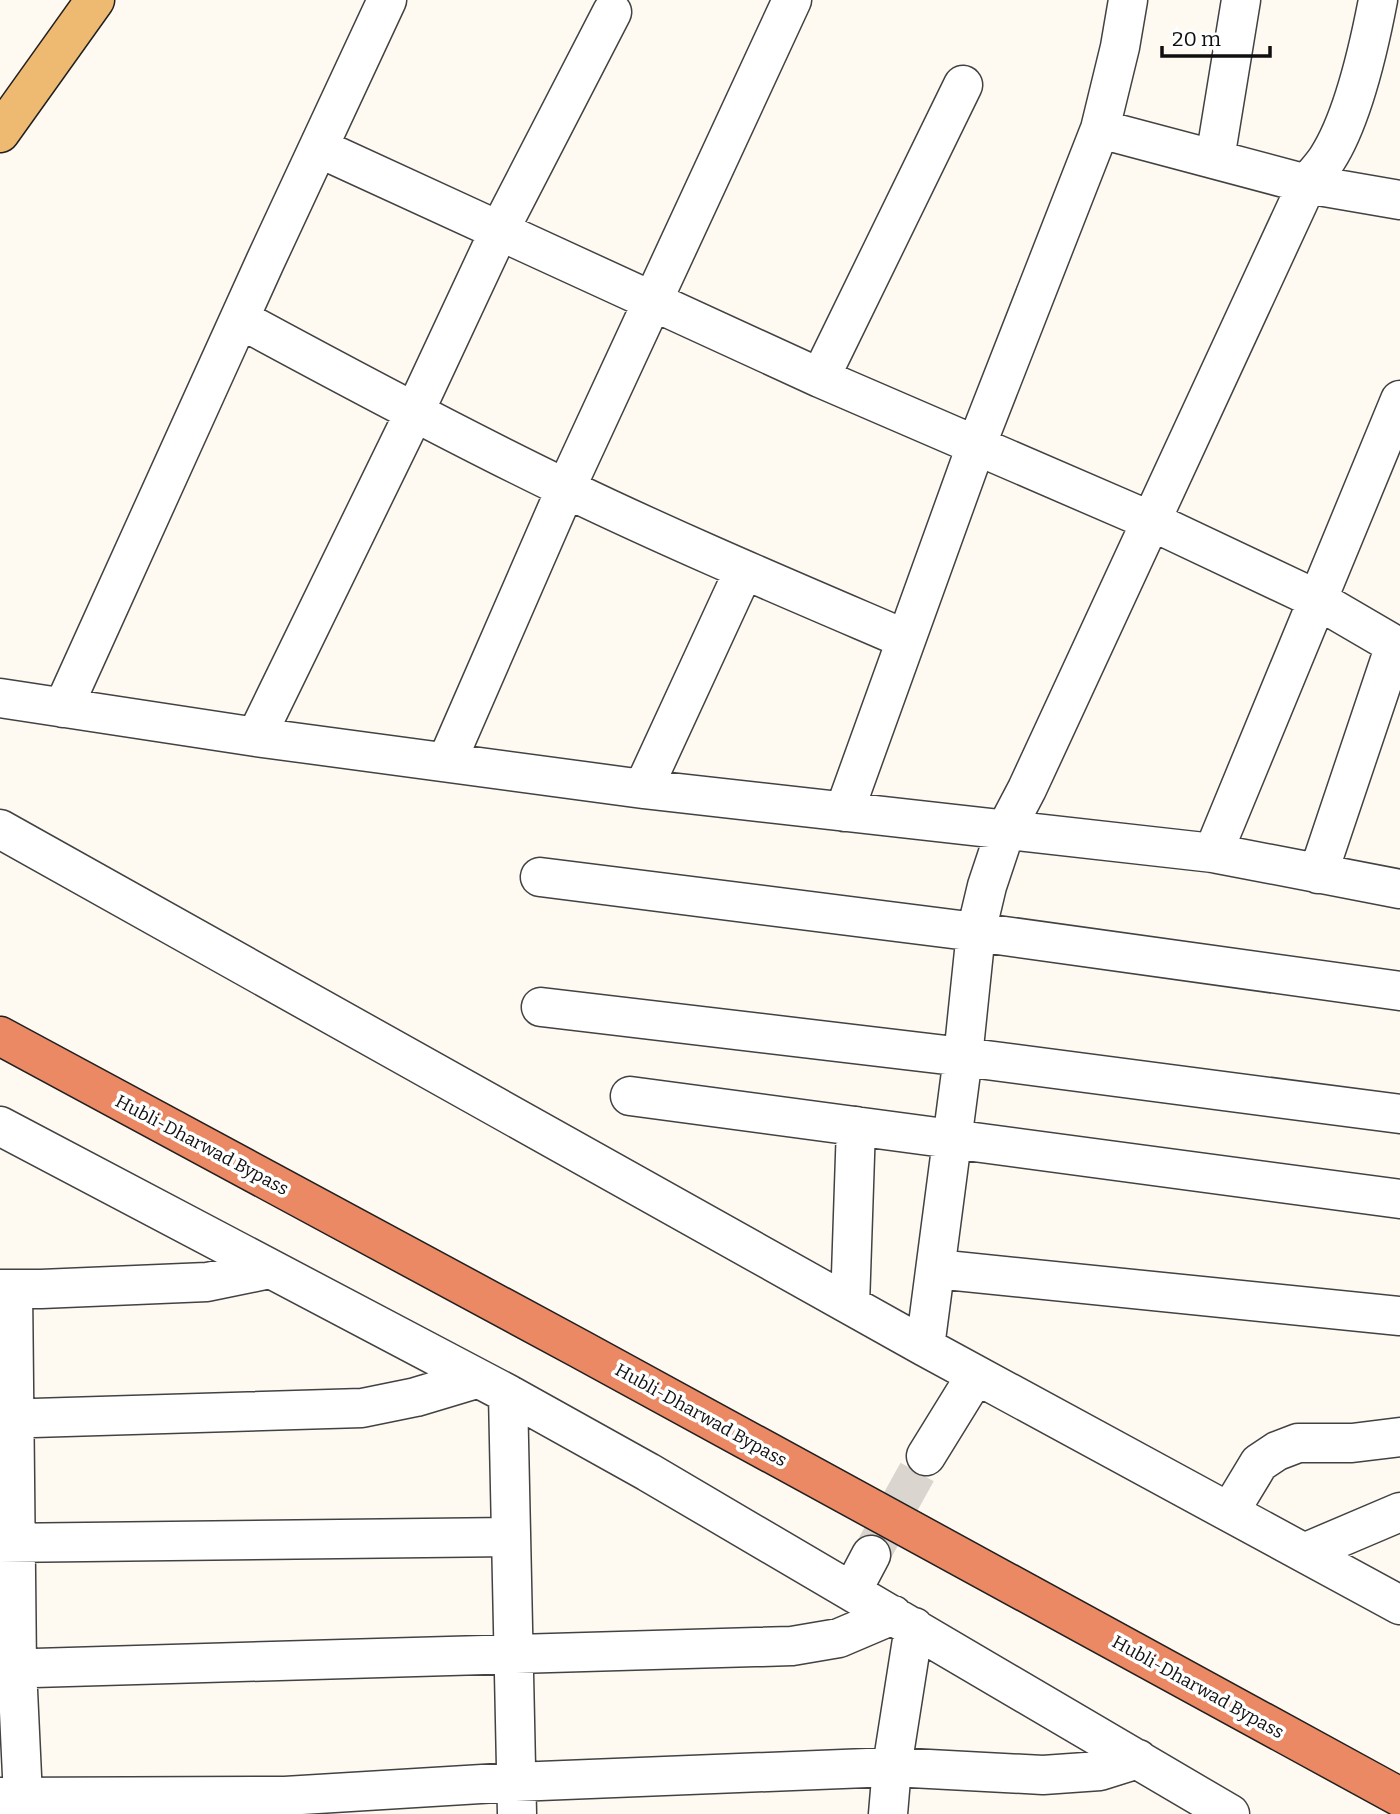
<svg xmlns="http://www.w3.org/2000/svg" width="1400" height="1814" font-family="Bitter,serif">
	<style>
		.lines { fill: none; stroke-linecap: round; stroke-linejoin: round }
		.minor-tunnel { stroke: #dad6cf; stroke-width: 38; stroke-dasharray: 38 19; stroke-linecap: butt }
		.minor-casing { stroke: #424242; stroke-width: 41 }
		.major-casing { stroke: #202020; stroke-width: 41 }
		.highway-casing { stroke: #202020; stroke-width: 41 }
		.minor { stroke: #fff; stroke-width: 38 }
		.major { stroke: #eeba71; stroke-width: 38 }
		.highway { stroke: #ea8964; stroke-width: 38 }
		.labels { text-anchor: middle; stroke-width: 7; stroke-linejoin: round; paint-order: stroke }
		.street-label { font-size: 18px; fill: #0f0f0f; stroke: #fff }
	</style>
	<rect width="100%" height="100%" fill="#fef9f1"/>
	<g class="lines">
		<path class="minor-tunnel" d="M871,1555L926,1456"/>
		<g class="minor-casing">
			<path id="minor" d="M1100,129L1307,184L1400,200
				M319,148L820,378L1151,521L1316,599L1400,648
				M1215,159L1241,0
				M240,319C347,377 455,435 565,488C677,542 791,590 905,639
				M820,378L963,85
				M0,698L256,737L643,789L1213,853L1400,889
				M63,708L265,262L387,0
				M256,737L414,413L500,229L612,12
				M447,761L566,488L792,0
				M643,789L744,570
				M844,812L976,446L1100,129L1120,47L1128,0
				M0,829L925,1347L1400,1605
				M1213,853L1400,400
				M1318,874L1395,645
				M540,877L976,932L1400,991
				M541,1007L963,1057L1400,1114
				M630,1096L1400,1199
				M0,1126L508,1394L648,1472L1230,1814
				M936,1269L1400,1316
				M0,1289H41L207,1282L270,1269
				M13,1289L17,1669L23,1797
				M850,1305L856,1126
				M925,1347L963,1057L976,932L987,886L1006,829L1027,789L1307,184C1313,176 1321,168 1327,159C1353,119 1369,47 1378,0
				M508,1394L517,1814
				M0,1419L362,1408L416,1397L476,1379
				M926,1456L976,1375
				M1230,1511L1259,1463L1277,1451L1298,1443H1352L1400,1437
				M0,1543L510,1537
				M1306,1552L1400,1512
				M852,1591L871,1555
				M0,1669L792,1646L839,1638L893,1615
				M0,1797L285,1796L515,1782L892,1767L1043,1775L1100,1771L1138,1759
				M888,1814L892,1767L914,1627"/>
		</g>
		<g class="major-casing">
			<path id="major" d="M0,133L95,0"/>
		</g>
		<g class="highway-casing">
			<path id="highway" d="M0,1036L580,1349L1400,1797"/>
		</g>
		<use href="#minor" class="minor"/>
		<use href="#major" class="major"/>
		<use href="#highway" class="highway"/>
	</g>
	<g class="labels">
		<g class="street-label">
			<text transform="translate(202 1145) rotate(28)" y="6">Hubli-Dharwad Bypass</text>
			<text transform="translate(701 1415) rotate(29)" y="6">Hubli-Dharwad Bypass</text>
			<text transform="translate(1198 1687) rotate(29)" y="6">Hubli-Dharwad Bypass</text>
		</g>
	</g>
	<path d="M1162 46v10h108v-10" fill="none" stroke="#0f0f0f" stroke-width="3.5"/>
	<text x="1172" y="46" font-size="21" fill="#0f0f0f" stroke="#ffffff" stroke-width="5" paint-order="stroke">20 m</text>
</svg>
